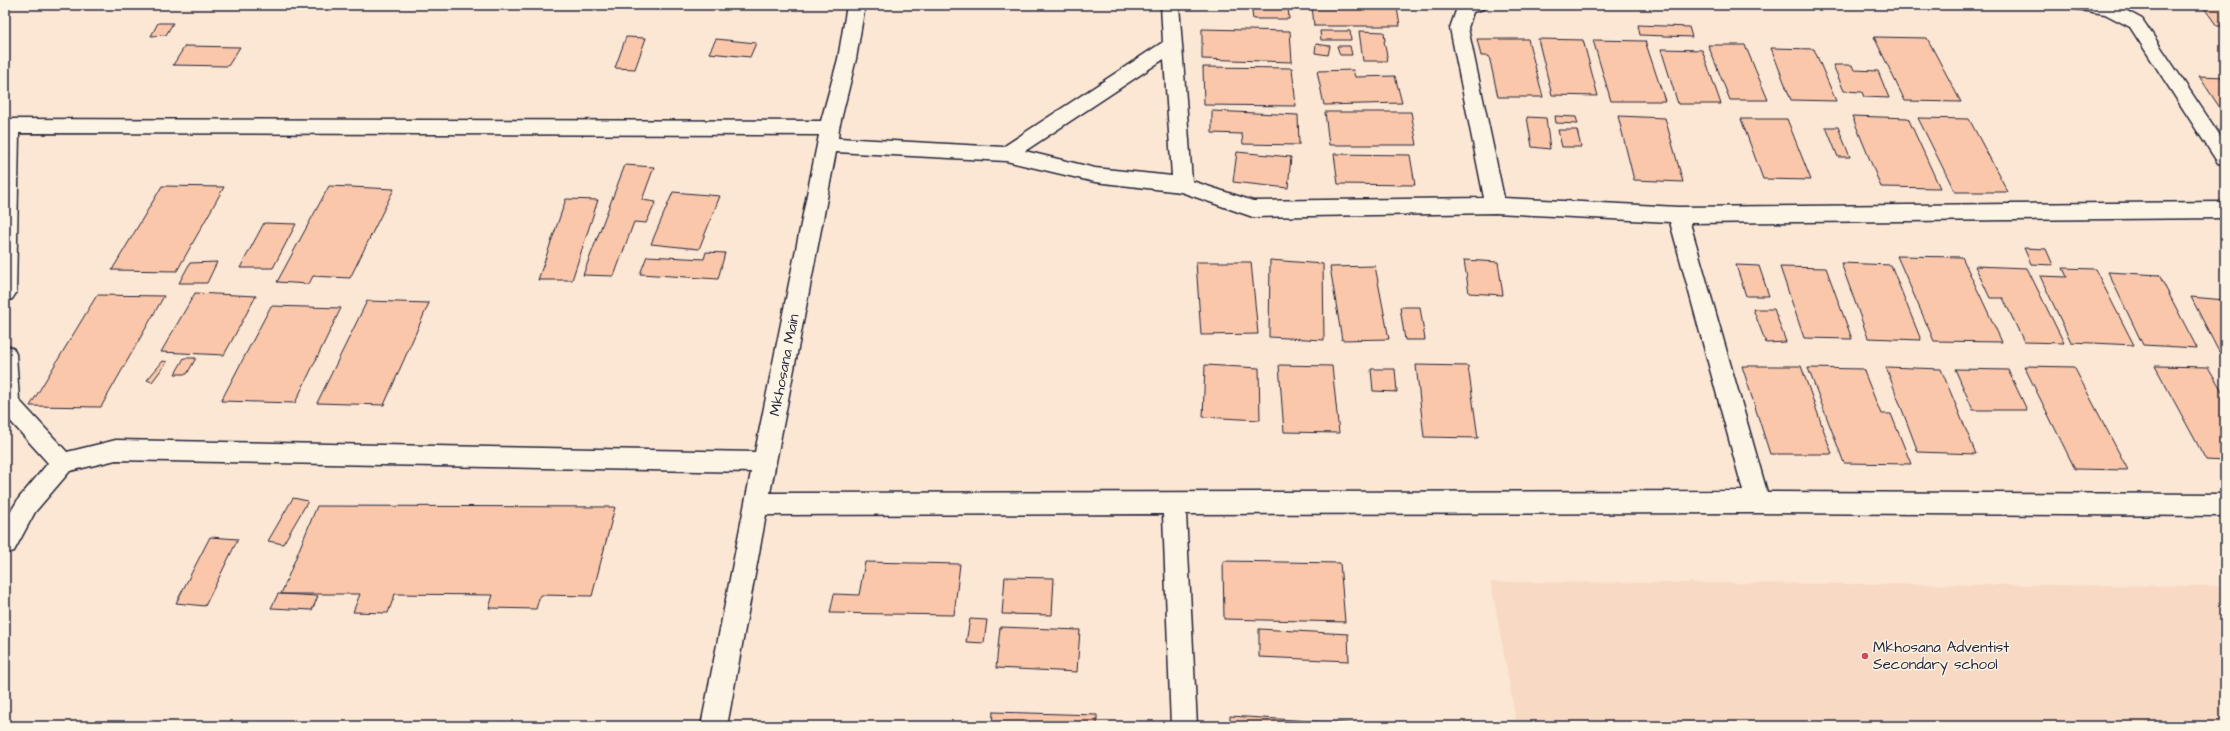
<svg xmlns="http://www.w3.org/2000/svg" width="2230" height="731" font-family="'Architects Daughter',sans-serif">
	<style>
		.built { fill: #f7d9c4 }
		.building { fill: #fac7aa; stroke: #22223b }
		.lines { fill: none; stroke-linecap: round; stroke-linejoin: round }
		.street-casing { stroke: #22223b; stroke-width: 3 }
		.street { fill: #fcf5e5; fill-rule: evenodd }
		.poi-dot { fill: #d1495b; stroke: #fcf5e5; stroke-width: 1.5 }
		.labels { text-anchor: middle; stroke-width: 3; stroke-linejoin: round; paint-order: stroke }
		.street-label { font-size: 15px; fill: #22223b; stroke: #fcf5e5 }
		.poi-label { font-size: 15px; fill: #22223b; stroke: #fcf5e5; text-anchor: start }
	</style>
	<rect width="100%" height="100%" fill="#fbe7d3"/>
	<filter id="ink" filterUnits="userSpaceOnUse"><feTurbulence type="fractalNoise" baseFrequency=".025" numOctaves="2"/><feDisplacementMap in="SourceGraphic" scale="8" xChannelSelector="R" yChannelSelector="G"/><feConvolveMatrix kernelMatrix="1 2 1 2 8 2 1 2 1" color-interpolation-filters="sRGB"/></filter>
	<g filter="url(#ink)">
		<path class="built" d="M1491,582L2225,586V726H1517Z"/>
		<path class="building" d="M1251,5H1288L1289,19H1253Z
			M1312,5L1397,8L1400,26H1314Z
			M2202,5H2225V26H2217Z
			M158,23H173L166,35L151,36Z
			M1638,25L1689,27L1692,37L1640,35Z
			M1202,29L1290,31L1292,62L1202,59Z
			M1320,31H1350L1351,40H1321Z
			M1359,31L1384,32L1385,41H1384L1388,61H1363Z
			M626,37L646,38L635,69L615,68Z
			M1874,37L1927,38L1961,102L1905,101Z
			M716,39L756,43L750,57L709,53Z
			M1477,39H1528L1543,97H1498L1489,56H1481Z
			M1538,39L1583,40L1598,96L1552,95Z
			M1593,40L1645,41L1665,101H1611Z
			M1316,44L1330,46L1328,55L1315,53Z
			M1708,45H1745L1768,100H1730Z
			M185,46L240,47L228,66L173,65Z
			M1337,46H1350L1352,55H1340Z
			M1771,48L1814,49L1836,101L1791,100Z
			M1661,49L1702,50L1721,104H1678Z
			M1833,65H1852L1854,70L1878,71L1889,98L1864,97L1862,92L1844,91Z
			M1203,67L1292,68L1296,106L1204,105Z
			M1353,70L1355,77L1395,76L1402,103L1324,105L1317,71Z
			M2199,76L2225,77V109L2220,108Z
			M1212,111L1298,115L1299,145L1243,144L1242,134L1212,133Z
			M1325,112H1411L1417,145H1329Z
			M1555,116L1576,117L1578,124L1556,123Z
			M1618,116L1665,118L1683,182L1634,180Z
			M1852,116L1908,118L1940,188L1881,187Z
			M1527,117L1546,118L1550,149L1532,147Z
			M1918,118L1969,119L2008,192H1955Z
			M1741,119H1787L1811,180L1763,179Z
			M1826,127H1838L1850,157H1838Z
			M1558,130H1577L1581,147H1562Z
			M1237,152L1291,157L1288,188L1233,182Z
			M1334,154L1410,155L1415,185L1338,184Z
			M625,165L654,167L642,200L656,202L646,223L634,222L614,276L583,275Z
			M162,186L224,187L177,271L112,270Z
			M329,186L394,189L350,278L313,276L309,284L277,282Z
			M673,192L720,196L699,249L651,244Z
			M566,199L598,200L572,280H538Z
			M264,223L296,224L273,268H240Z
			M2024,248L2046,249L2053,265L2031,264Z
			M706,252L725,253L718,279L640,274L647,256L704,259Z
			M1897,256L1962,257L2002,342L1934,341Z
			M1270,260L1323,264L1324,340L1269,337Z
			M1464,260L1498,262L1503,295L1469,293Z
			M217,262L207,283H179L190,263Z
			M1196,262H1251L1258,334L1201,335Z
			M1841,263L1891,265L1921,340L1868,338Z
			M1736,265L1759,266L1769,296H1746Z
			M1375,266L1389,339L1342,340L1330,267Z
			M1975,266L2027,268L2064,343L2024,342L2003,298H1990Z
			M1780,267L1826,268L1852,339L1804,338Z
			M2063,268L2095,269L2134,345L2071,342L2040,276L2067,277Z
			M2108,272L2159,275L2197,348L2143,345Z
			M195,293L256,296L224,355L161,352Z
			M97,295L164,296L101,407L30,406Z
			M2191,297L2225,300V352H2219Z
			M367,301L429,303L384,405L317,403Z
			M271,306L341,308L295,403L221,401Z
			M1400,307H1420L1425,340H1405Z
			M1753,309H1774L1786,342L1766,343Z
			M184,358H196L187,374H175Z
			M163,361L167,362L152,382L147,380Z
			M1205,365L1259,368L1260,420L1203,417Z
			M1279,365L1332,366L1339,433L1284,432Z
			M1416,365L1468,366L1478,438L1424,437Z
			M1742,366H1801L1832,454H1770Z
			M2024,366L2074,367L2128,470L2075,469Z
			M2155,366L2208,367L2225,396V461L2206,460Z
			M1886,367L1941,369L1976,454L1918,452Z
			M1808,368L1863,369L1881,414H1891L1911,464L1844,463Z
			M1371,369H1395L1397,392L1373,391Z
			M1955,369L2008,370L2027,410H1973Z
			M293,498L308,501L283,544L268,541Z
			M317,506L615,507L592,596L540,595L536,609L489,608L493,595L395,594L388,613L353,612L360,594H281Z
			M210,537L238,539L205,606L176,603Z
			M1223,561L1340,563L1345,622L1224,619Z
			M865,562L960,564L954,615L830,613L834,594L859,595Z
			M1005,577L1054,578L1052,615L1002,614Z
			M278,594H281L318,596L312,610L271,608Z
			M970,619L987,620L984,643L966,642Z
			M1000,627L1080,630L1077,672L996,668Z
			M1259,629L1348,634L1349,661L1259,657Z
			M993,712L1097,715V726H992Z
			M1230,716L1358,724V726H1230Z"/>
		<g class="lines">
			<g class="street-casing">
				<path id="street" d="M847,5H865L856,59L839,128L838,138L1003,147L1163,42L1161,5H1179L1192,181L1253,201L1484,198L1450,28L1458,5H1486L1483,9L1473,12L1468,28L1504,198L1678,207L2225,202V218L1690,223L1767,492L2225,494V516L1758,513L1186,514L1197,726H1171L1163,514L766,515L727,726H701L751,472L116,460L70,471L35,512L14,551L5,554V521L19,498L48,463L5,415V345L13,348L16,354L19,400L67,452L116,440L755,452L819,135L19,133L16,293L12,299L5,301V119L821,121L838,59ZM1164,59L1172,176L1095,168L1025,151ZM836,152L1006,161L1095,182L1181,192L1253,217L1496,213L1670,222L1743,491L770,493Z
					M2072,5H2116L2142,19L2225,143V165L2218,163L2130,27L2105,14L2075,9Z"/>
			</g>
			<use href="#street" class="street"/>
		</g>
	</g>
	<circle class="poi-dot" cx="1865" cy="656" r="4"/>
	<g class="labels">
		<g class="street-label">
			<text transform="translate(784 365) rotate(-79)" y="5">Mkhosana Main</text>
		</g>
		<g class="poi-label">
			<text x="1873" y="652">Mkhosana Adventist<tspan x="1873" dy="17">Secondary school</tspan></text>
		</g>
	</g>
	<rect width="2230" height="731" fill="none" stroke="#fcf5e5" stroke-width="20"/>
	<rect x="10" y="10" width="2210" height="711" fill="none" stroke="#22223b" stroke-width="1.5" filter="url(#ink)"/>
</svg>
